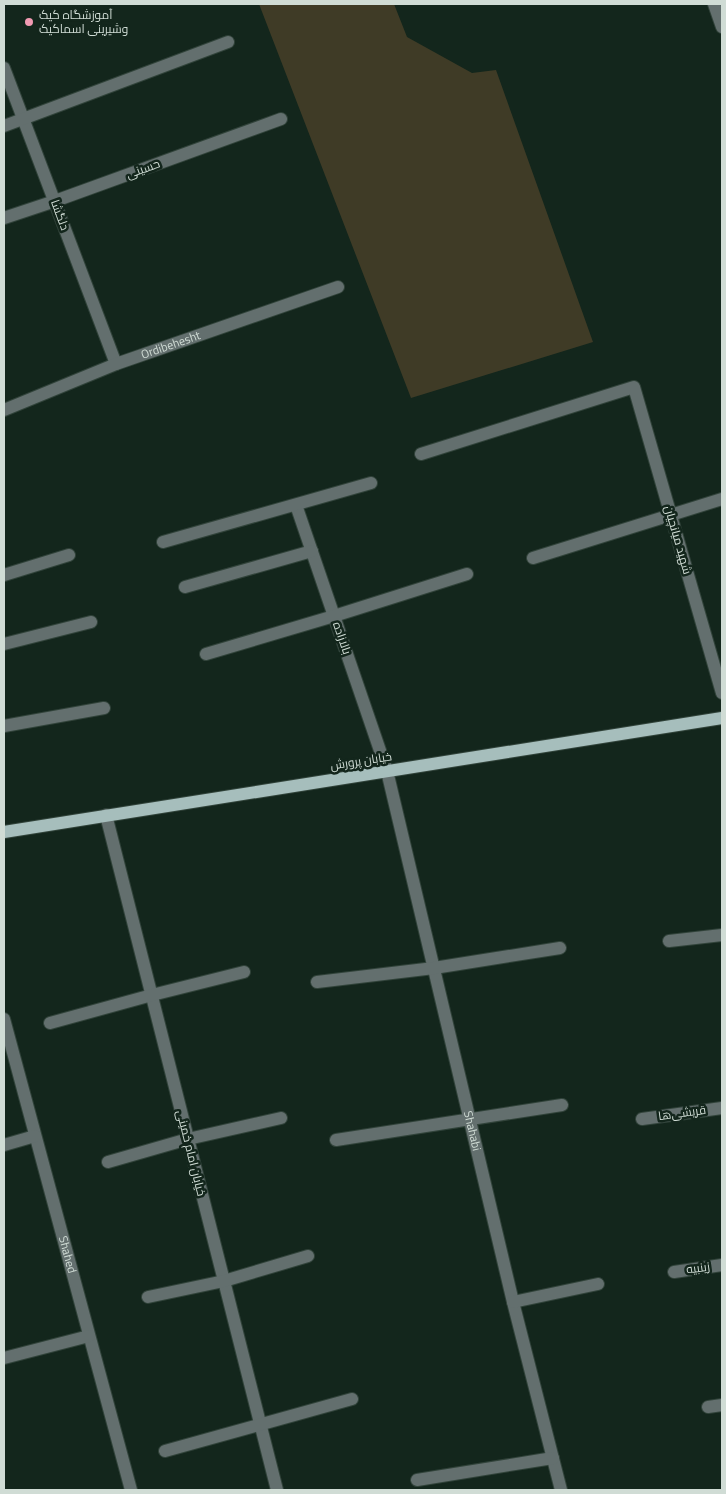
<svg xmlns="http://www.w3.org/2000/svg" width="726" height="1494" font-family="'Titillium Web',Cairo,sans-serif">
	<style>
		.green { fill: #3f3b26 }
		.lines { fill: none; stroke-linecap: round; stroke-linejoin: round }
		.minor-casing { stroke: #31433a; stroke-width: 14 }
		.major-casing { stroke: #31433a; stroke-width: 14 }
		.minor { stroke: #636f6e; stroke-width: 12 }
		.major { stroke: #a6bebc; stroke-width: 12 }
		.poi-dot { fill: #f19ab2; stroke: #13261c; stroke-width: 2 }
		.labels { text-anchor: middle; stroke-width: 5; stroke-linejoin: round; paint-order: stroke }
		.poi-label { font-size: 12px; fill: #d0dcd5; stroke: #13261c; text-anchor: start }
		.street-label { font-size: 12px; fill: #d0dcd5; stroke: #13261c }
	</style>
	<rect width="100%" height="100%" fill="#13261c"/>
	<path class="green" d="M259,4H394L407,37L472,73L496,70L593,342L411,398Z"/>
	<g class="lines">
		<g class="minor-casing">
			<g id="minor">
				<path d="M714,4L722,27"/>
				<path d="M4,68L116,364"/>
				<path d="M4,126L228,42"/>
				<path d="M4,218L55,201L281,119"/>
				<path id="s1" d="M4,410L116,364L338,287"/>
				<path d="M421,454L634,387L722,693"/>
				<path id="s2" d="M296,505L387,771L513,1302L561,1490"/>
				<path d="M163,542L371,483"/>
				<path d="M533,558L722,499"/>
				<path d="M4,575L69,555"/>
				<path d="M185,587L312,551"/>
				<path d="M4,644L91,622"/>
				<path d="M206,654L334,616L467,574"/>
				<path d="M4,726L104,708"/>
				<path d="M106,815L277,1490"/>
				<path d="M669,941L722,935"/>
				<path d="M317,982L434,968L560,948"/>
				<path id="s3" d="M4,1019L131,1490"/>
				<path d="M50,1023L152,995L244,972"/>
				<path d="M642,1119L722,1108"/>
				<path d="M336,1140L562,1105"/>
				<path d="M4,1145L35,1136"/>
				<path d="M108,1162L188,1139L281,1118"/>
				<path d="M674,1272L722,1265"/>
				<path d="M148,1297L224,1281L308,1256"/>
				<path d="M513,1302L598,1284"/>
				<path d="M4,1358L89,1336"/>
				<path d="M708,1407L722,1405"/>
				<path d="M165,1451L352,1399"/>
				<path d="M417,1480L553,1458"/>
			</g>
		</g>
		<g class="major-casing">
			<path id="major" d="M4,832L722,718"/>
		</g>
		<use href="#minor" class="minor"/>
		<use href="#major" class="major"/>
	</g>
	<circle class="poi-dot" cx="29" cy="22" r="5"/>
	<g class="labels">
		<g class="poi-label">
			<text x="39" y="19">آموزشگاه کیک<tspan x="39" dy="14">وشیرینی اسماکیک</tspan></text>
		</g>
		<g class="street-label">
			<text transform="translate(143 169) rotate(-20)" y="4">حسینی</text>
			<text transform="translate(60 215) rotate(70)" y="4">دلگشا</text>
			<text dy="4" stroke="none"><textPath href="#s1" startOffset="179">Ordibehesht</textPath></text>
			<text transform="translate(678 540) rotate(74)" y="4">شهید میانچیان</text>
			<text transform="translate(342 638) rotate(71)" y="4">بالازاده</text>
			<text transform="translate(361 761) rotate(-9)" y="4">خیابان پرورش</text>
			<text transform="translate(682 1113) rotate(-8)" y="4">قریشی‌ها</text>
			<text dy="4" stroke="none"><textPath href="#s2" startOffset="651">Shahabi</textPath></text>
			<text transform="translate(191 1153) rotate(76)" y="4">خیابان امام خمینی</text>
			<text dy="4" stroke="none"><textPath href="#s3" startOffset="244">Shahed</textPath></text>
			<text transform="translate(698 1268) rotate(-8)" y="4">زینبیه</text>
		</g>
	</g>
	<rect width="726" height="1494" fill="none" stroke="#d0dcd5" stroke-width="10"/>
</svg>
